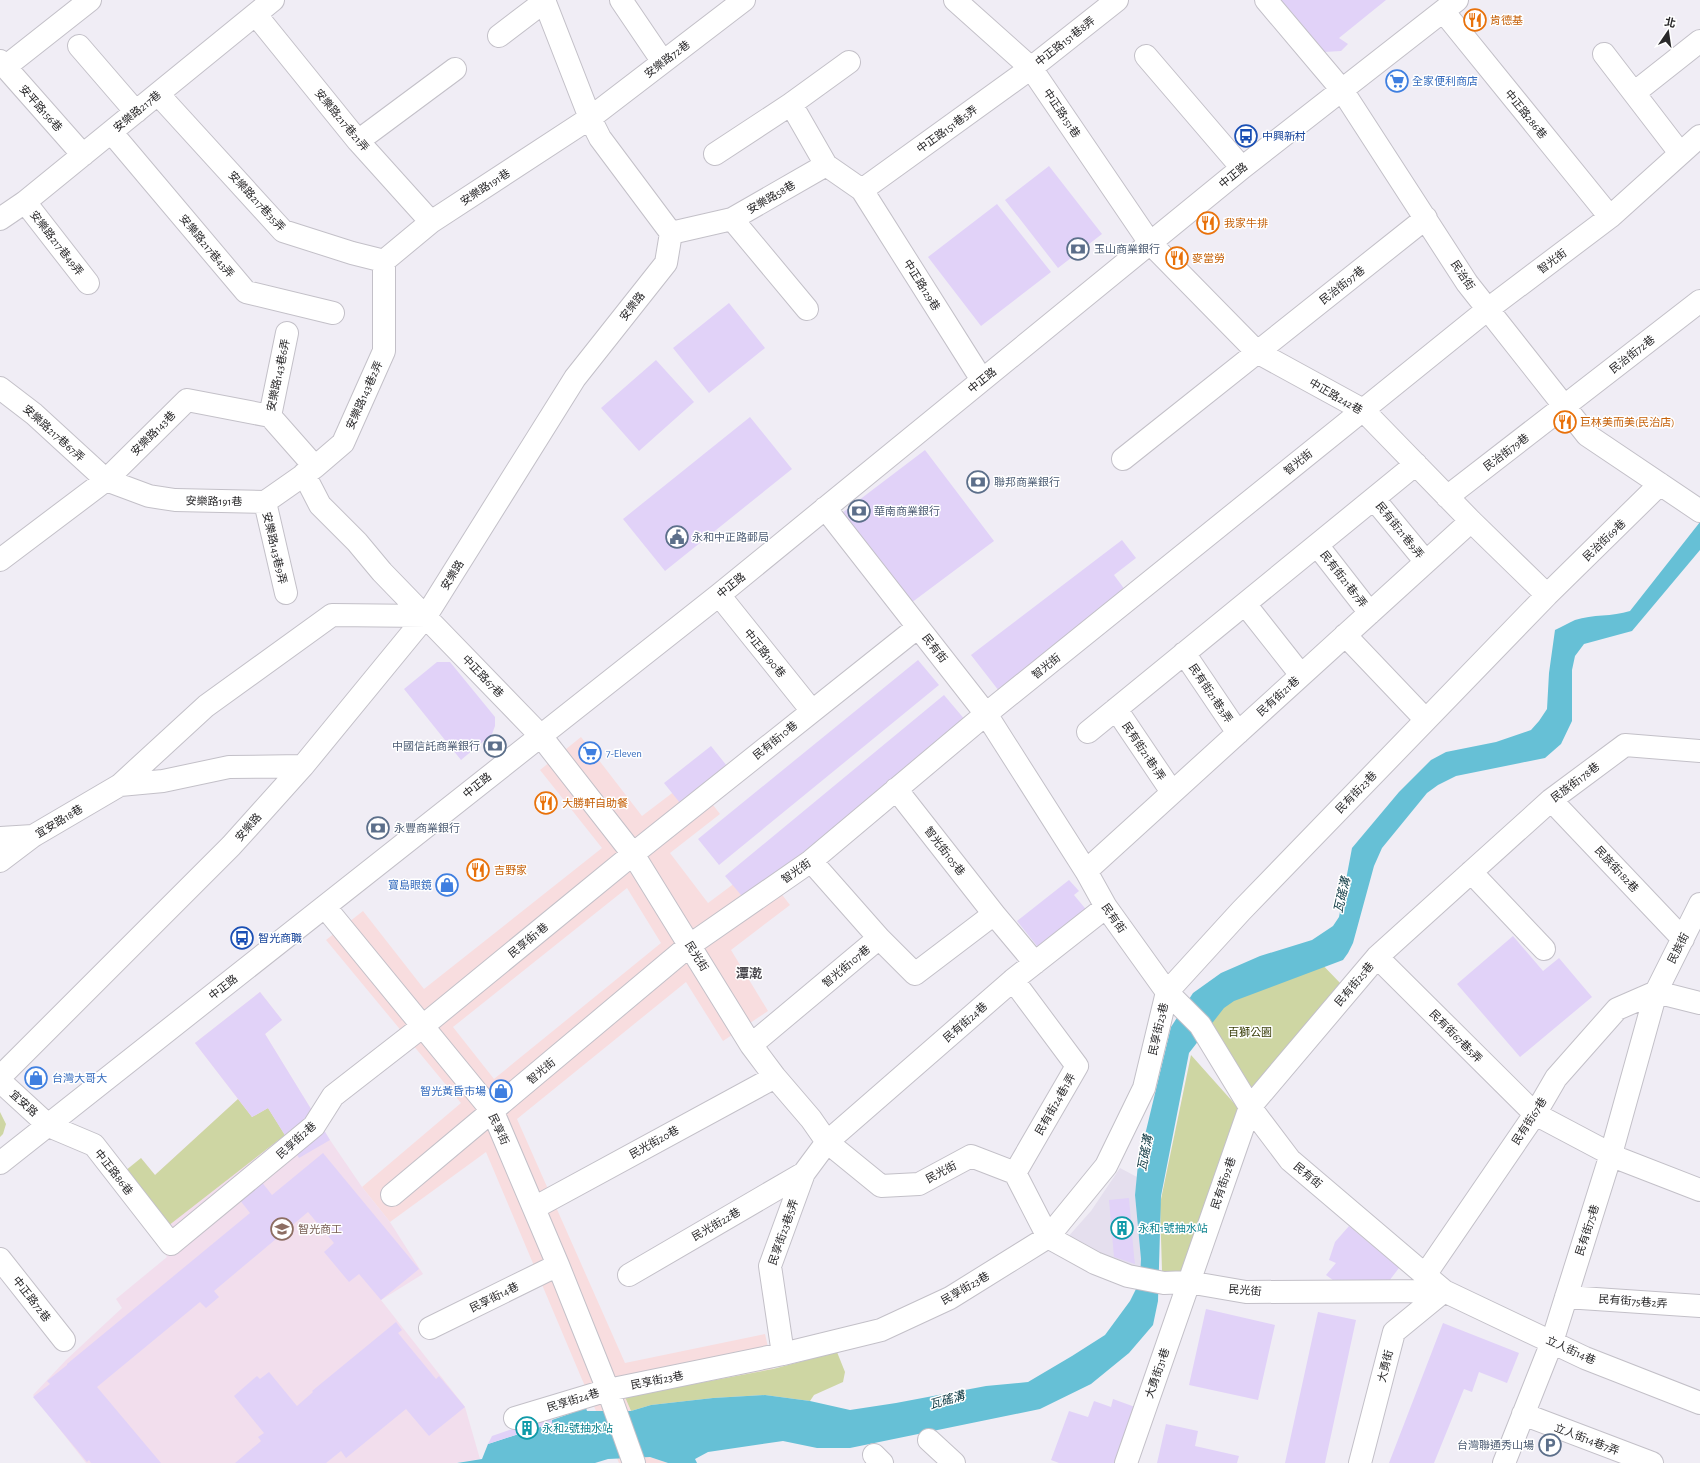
<svg xmlns="http://www.w3.org/2000/svg" width="1700" height="1463" font-family="'Alegreya Sans','Noto Sans TC',sans-serif">
	<style>
		.commercial { fill: #f8dddf; fill-rule: evenodd }
		.built { fill: #e5dfee }
		.education { fill: #f2deed }
		.green { fill: #ced6a3 }
		.water { fill: #66c0d6 }
		.building { fill: #e1d2f8 }
		.lines { fill: none; stroke-linecap: round; stroke-linejoin: round }
		.minor-casing { stroke: #c3c0c8; stroke-width: 24 }
		.minor { stroke: #fff; stroke-width: 22 }
		.labels { text-anchor: middle; stroke-width: 3; stroke-linejoin: round; paint-order: stroke }
		.food-label { font-size: 11px; fill: #c56008; stroke: #fff; text-anchor: start }
		.street-label { font-size: 11px; fill: #29282a; stroke: #fff }
		.shop-label { font-size: 11px; fill: #366cbe; stroke: #fff; text-anchor: start }
		.transit-label { font-size: 11px; fill: #164399; stroke: #fff; text-anchor: start }
		.service-label { font-size: 11px; fill: #4e5e75; stroke: #fff; text-anchor: start }
		.park-label { font-size: 11px; fill: #393e08; stroke: #fff }
		.culture-label { font-size: 11px; fill: #0d838f; stroke: #fff; text-anchor: start }
		.education-label { font-size: 11px; fill: #785e54; stroke: #fff; text-anchor: start }
		.water-label { font-size: 12px; font-style: italic; fill: #0b3640; stroke: #fff }
		.quarter-label { font-size: 13px; font-weight: bold; fill: #47454b; stroke: #fff }
	</style>
	<rect width="100%" height="100%" fill="#f0edf5"/>
	<path class="commercial" d="M581,737L642,816L692,778L720,814L670,853L708,903L759,865L790,905L731,950L768,1011L723,1041L686,982L517,1119L625,1363L765,1334L773,1369L625,1397L650,1457L668,1463H619L581,1377L486,1152L390,1222L362,1187L461,1103L326,940L363,911L424,989L602,848L540,770ZM627,888L661,943L494,1079L453,1027Z"/>
	<path class="built" d="M1120,1168L1137,1177L1135,1195L1141,1259V1271L1067,1238L1091,1211Z"/>
	<path class="education" d="M260,992L282,1020L265,1034L330,1140L362,1187L390,1222L423,1274L381,1300L465,1407L480,1459L456,1463H86L33,1395L66,1360L122,1308L116,1299L167,1257L157,1243L141,1158L155,1175L238,1099L195,1043Z"/>
	<path class="green" d="M1315,957L1342,985L1247,1099L1194,1023L1260,975Z
		M1191,1055L1241,1111L1184,1274L1162,1271L1160,1204Z
		M238,1099L252,1117L268,1108L285,1135L168,1226L125,1171L141,1158L155,1175Z
		M0,1112L6,1124L3,1134L0,1137Z
		M837,1352L845,1372L843,1382L814,1395L810,1401L765,1395L713,1398L651,1405L631,1411L625,1397L773,1369Z"/>
	<path class="water" d="M1700,522V550L1632,631L1584,644L1575,656L1572,670V721L1561,744L1545,758L1456,776L1438,785L1427,793L1382,848L1374,866L1353,943L1348,953L1343,960L1234,1001L1224,1008L1189,1053L1161,1196L1158,1301L1153,1325L1129,1353L1091,1384L1040,1409L850,1448H817L783,1441L708,1452L695,1459L697,1463H668L650,1457L608,1459L595,1463H457L482,1459L488,1444L552,1423V1420L586,1408L587,1411H631L651,1405L713,1398L765,1395L810,1401L850,1410L896,1403L986,1386L1028,1382L1072,1356L1105,1335L1130,1301L1140,1281L1141,1259L1135,1195L1138,1164L1171,1027L1193,993L1221,973L1260,956L1312,940L1333,926L1339,917L1352,848L1399,792L1431,760L1446,752L1496,742L1531,730L1539,721L1547,709L1549,673L1555,630C1562,627 1568,623 1575,620C1593,614 1612,617 1630,611Z"/>
	<path class="building" d="M1281,0H1386L1339,38L1348,44L1341,51L1324,52L1313,43Z
		M1049,166L1102,234L1058,268L1005,200Z
		M997,204L1051,272L981,326L928,257Z
		M729,303L765,348L709,393L673,348Z
		M656,360L694,402L639,451L601,408Z
		M750,417L792,469L665,571L623,519Z
		M925,450L994,541L911,603L842,513Z
		M1122,540L1136,558L1114,575L1134,602L1006,700L971,655Z
		M918,660L939,685L719,865L698,839Z
		M437,662H450L495,717V726L492,734L461,760L404,689Z
		M944,695L966,721L746,901L725,876Z
		M711,746L731,771L684,808L664,783Z
		M1069,880L1079,891L1074,895L1089,913L1041,951L1017,921Z
		M1513,936L1543,971L1559,958L1592,997L1520,1057L1457,984Z
		M260,992L282,1020L265,1034L330,1140L299,1158L268,1108L252,1117L195,1043Z
		M323,1153L419,1269L381,1300L359,1274L349,1282L324,1252L334,1243L308,1212L214,1291L219,1297L206,1308L200,1302L97,1387L161,1463H91L89,1460L87,1462L33,1397L50,1384L47,1381L67,1365V1364L250,1213L239,1199L261,1181L272,1195Z
		M1129,1198L1134,1256L1135,1264L1114,1257L1109,1200Z
		M1349,1226L1399,1268L1379,1294L1353,1295L1326,1275L1336,1263L1329,1260L1335,1242Z
		M1206,1309L1275,1325L1258,1400L1189,1385Z
		M1318,1312L1356,1320L1325,1463H1285Z
		M396,1322L402,1330L398,1333L436,1379L439,1376L465,1407L429,1436L406,1409L346,1458L341,1451L326,1463H235L261,1441L258,1437L264,1433L234,1396L257,1376L260,1379L269,1372L297,1406L313,1392L312,1391Z
		M1443,1323L1519,1353L1507,1383L1479,1372L1472,1392L1464,1389L1434,1463H1389Z
		M1113,1399L1135,1407L1115,1463H1059L1051,1460L1069,1411L1088,1417L1094,1401L1111,1407Z
		M550,1416L555,1431L546,1425L488,1444L492,1436Z
		M1166,1424L1198,1431L1195,1446L1239,1456L1237,1463H1157Z"/>
	<g class="lines">
		<g class="minor-casing">
			<path id="minor" d="M621,0L663,62
				M955,0L1031,68L1150,243L1257,352L1363,410L1471,521L1547,595
				M1266,0L1342,90L1467,283L1587,435L1700,511
				M1443,11L1610,217
				M256,15L358,141L431,222
				M499,36L545,1
				M79,46L136,112
				M1604,54L1680,153
				M1146,56L1242,168
				M0,61L83,155
				M5,67L90,0
				M1634,93L1700,41
				M158,94L283,231L352,253L384,261
				M791,104L849,62
				M111,132L246,292L333,313
				M358,141L455,69
				M715,154L791,104L826,165
				M862,190L1031,68L1117,0
				M25,202L88,283
				M0,219L25,202L273,0
				M732,219L807,309
				M671,233L732,219L826,165L862,190L982,380
				M384,261L431,222L590,118L744,0
				M0,388L34,414L106,480L149,496L175,500L265,502L315,467L343,443L384,351V261
				M270,416L287,333
				M1123,459L1426,218
				M304,474L320,505L357,542L382,572L540,735L633,854L751,1045L775,1077L811,1119L827,1142L881,1186L919,1184L971,1156L1015,1173L1048,1237L1095,1263L1128,1276L1164,1283L1188,1282L1246,1292L1444,1291
				M1447,497L1700,301
				M1374,499L1426,562
				M265,502L286,593
				M825,508L986,714L1086,871L1106,907L1167,992L1200,1025L1250,1107L1290,1160L1444,1291L1585,1358L1700,1403
				M1317,545L1370,613
				M0,560L106,480L187,400L270,416L315,467
				M719,595L812,711
				M1245,604L1301,675
				M1345,635L1426,720
				M1184,653L1238,733
				M1116,709L1172,792
				M1088,732L1416,464
				M120,785L163,781L229,767L303,766
				M1551,800L1683,939
				M0,838L33,836
				M0,861L33,836L120,785L206,706L332,615L426,616
				M1086,871L1471,521
				M1471,872L1544,949
				M325,907L493,1112L558,1265L608,1390L634,1463
				M994,914L1035,963
				M879,938L915,974L994,914L896,789
				M1377,957L1535,1114L1620,1159L1700,1190
				M1013,980L1077,1066L1015,1173
				M1656,992L1700,1003
				M751,1045L879,938L811,861
				M0,1077L231,846L303,766L426,616L575,378L666,263L671,233L600,138L590,118L544,0
				M0,1081L49,1126L94,1145L171,1244L314,1126L333,1096L423,1026L633,854L918,627
				M0,1163L719,595L1242,168L1457,0
				M392,1195L690,945L811,861L986,714L1363,410L1488,309L1610,217L1700,136
				M534,1208L775,1077
				M0,1259L64,1340
				M629,1275L804,1173
				M1425,1275L1535,1114L1556,1078L1617,1009L1656,992
				M1566,1297L1700,1306
				M430,1328L558,1265
				M783,1354L770,1266L804,1173L827,1142L1013,980L1106,907
				M1523,1414L1652,1463
				M515,1418L608,1390L783,1354L881,1330L950,1298L1048,1237L1106,1166L1144,1088L1167,992L1241,911L1547,595L1660,484
				M929,1440L954,1463
				M874,1455L882,1463
				M1126,1463L1250,1107L1377,957L1551,800L1625,745L1700,751
				M1360,1463L1394,1332L1444,1291
				M1504,1463L1552,1342L1611,1154L1656,992L1700,904"/>
		</g>
		<use href="#minor" class="minor"/>
	</g>
	<defs>
		<g id="restaurant-ring" transform="scale(1.15)"><circle r="9.5" fill="#fff" stroke="#e8710a" stroke-width="1.5"/><path d="M-5-6h1v4h1v-4h1v4h1v-4h1v5L-1.5 .5V6h-2V.5L-5-1ZM5-6V6H3V1.5H1.5Q1.5-4 5-6Z" fill="#e8710a"/></g>
		<g id="supermarket-ring" transform="scale(1.15)"><circle r="9.5" fill="#fff" stroke="#3f7fe0" stroke-width="1.5"/><path d="M-6-5.5h2.5l.6 2H6L4.5 2H-2.5L-4.4-4H-6ZM-1.5 3.2a1.3 1.3 0 1 0 .1 0ZM3 3.2a1.3 1.3 0 1 0 .1 0Z" fill="#3f7fe0"/></g>
		<g id="bus-ring" transform="scale(1.15)"><circle r="9.5" fill="#fff" stroke="#1a4fb4" stroke-width="1.5"/><path d="M-5-6H5V4H4V6H2V4H-2V6H-4V4H-5ZM-3.5-4V0h7V-4ZM-3.5 1.2v1.5H-2V1.2ZM2 1.2v1.5H3.5V1.2Z" fill="#1a4fb4"/></g>
		<g id="bank-ring" transform="scale(1.15)"><circle r="9.5" fill="#fff" stroke="#5c6f8a" stroke-width="1.5"/><path d="M-6-4H6V4H-6ZM0-2.3a2.3 2.3 0 1 0 0 4.6a2.3 2.3 0 1 0 0-4.6Z" fill="#5c6f8a"/></g>
		<g id="civic-ring" transform="scale(1.15)"><circle r="9.5" fill="#fff" stroke="#5c6f8a" stroke-width="1.5"/><path d="M-.6-6.5H3V-4.5H.6V-3L4-1V1h2V6H-6V1h2V-1L-.6-3ZM-1.2 2.5V6h2.4V2.5Z" fill="#5c6f8a"/></g>
		<g id="shop-ring" transform="scale(1.15)"><circle r="9.5" fill="#fff" stroke="#3f7fe0" stroke-width="1.5"/><path d="M-5-2.5h2.3a2.7 3.5 0 0 1 5.4 0H5L5.5 6h-11ZM-1.5-2.5h3a1.5 2.3 0 0 0-3 0Z" fill="#3f7fe0"/></g>
		<g id="building-ring" transform="scale(1.15)"><circle r="9.5" fill="#fff" stroke="#0f9aa8" stroke-width="1.5"/><path d="M-4-6H4V6H1V3H-1V6H-4ZM-2.5-4.3h1.7v1.8h-1.7ZM.8-4.3h1.7v1.8H.8ZM-2.5-1h1.7V.8h-1.7ZM.8-1h1.7V.8H.8Z" fill="#0f9aa8"/></g>
		<g id="school-ring" transform="scale(1.15)"><circle r="9.5" fill="#fff" stroke="#8d6e63" stroke-width="1.5"/><path d="M0-5L7-2L0 1L-7-2ZM-4 1L0 2.5L4 1V4Q0 6-4 4Z" fill="#8d6e63"/></g>
		<g id="parking-ring" transform="scale(1.15)"><circle r="9.5" fill="#fff" stroke="#5c6f8a" stroke-width="1.5"/><path d="M-3.5-5.5H1a3.5 3.5 0 0 1 0 7H-1V5.5H-3.5ZM-1-3.4V-.6H.8a1.4 1.4 0 0 0 0-2.8Z" fill="#5c6f8a"/></g>
	</defs>
	<g fill-rule="evenodd">
		<use href="#restaurant-ring" x="1475" y="20"/>
		<use href="#supermarket-ring" x="1397" y="81"/>
		<use href="#bus-ring" x="1246" y="136"/>
		<use href="#restaurant-ring" x="1208" y="223"/>
		<use href="#bank-ring" x="1078" y="249"/>
		<use href="#restaurant-ring" x="1177" y="258"/>
		<use href="#restaurant-ring" x="1565" y="422"/>
		<use href="#bank-ring" x="978" y="482"/>
		<use href="#bank-ring" x="859" y="511"/>
		<use href="#civic-ring" x="677" y="537"/>
		<use href="#bank-ring" x="495" y="746"/>
		<use href="#supermarket-ring" x="590" y="753"/>
		<use href="#restaurant-ring" x="546" y="803"/>
		<use href="#bank-ring" x="378" y="828"/>
		<use href="#restaurant-ring" x="478" y="870"/>
		<use href="#shop-ring" x="447" y="885"/>
		<use href="#bus-ring" x="242" y="938"/>
		<use href="#shop-ring" x="36" y="1078"/>
		<use href="#shop-ring" x="501" y="1091"/>
		<use href="#building-ring" x="1122" y="1228"/>
		<use href="#school-ring" x="282" y="1229"/>
		<use href="#building-ring" x="527" y="1428"/>
		<use href="#parking-ring" x="1550" y="1445"/>
	</g>
	<g class="labels">
		<g class="food-label">
			<text x="1490" y="24">肯德基</text>
			<text x="1224" y="227">我家牛排</text>
			<text x="1192" y="262">麥當勞</text>
			<text x="1580" y="426">巨林美而美(民治店)</text>
			<text x="562" y="807">大勝軒自助餐</text>
			<text x="494" y="874">吉野家</text>
		</g>
		<g class="street-label">
			<text transform="translate(1065 41) rotate(-38)" y="4">中正路151巷8弄</text>
			<text transform="translate(667 59) rotate(-37)" y="4">安樂路72巷</text>
			<text transform="translate(41 108) rotate(48)" y="4">安平路156巷</text>
			<text transform="translate(137 111) rotate(-39)" y="4">安樂路217巷</text>
			<text transform="translate(1062 113) rotate(56)" y="4">中正路151巷</text>
			<text transform="translate(1526 114) rotate(51)" y="4">中正路286巷</text>
			<text transform="translate(342 120) rotate(50)" y="4">安樂路217巷21弄</text>
			<text transform="translate(947 129) rotate(-36)" y="4">中正路151巷5弄</text>
			<text transform="translate(1233 175) rotate(-39)" y="4">中正路</text>
			<text transform="translate(485 187) rotate(-33)" y="4">安樂路191巷</text>
			<text transform="translate(771 197) rotate(-30)" y="4">安樂路58巷</text>
			<text transform="translate(257 201) rotate(47)" y="4">安樂路217巷35弄</text>
			<text transform="translate(57 243) rotate(52)" y="4">安樂路217巷49弄</text>
			<text transform="translate(207 246) rotate(50)" y="4">安樂路217巷43弄</text>
			<text transform="translate(1552 261) rotate(-37)" y="4">智光街</text>
			<text transform="translate(1463 275) rotate(56)" y="4">民治街</text>
			<text transform="translate(922 285) rotate(58)" y="4">中正路129巷</text>
			<text transform="translate(1342 285) rotate(-38)" y="4">民治街97巷</text>
			<text transform="translate(632 306) rotate(-52)" y="4">安樂路</text>
			<text transform="translate(1632 354) rotate(-38)" y="4">民治街72巷</text>
			<text transform="translate(278 375) rotate(-78)" y="4">安樂路143巷6弄</text>
			<text transform="translate(982 380) rotate(-39)" y="4">中正路</text>
			<text transform="translate(364 395) rotate(-66)" y="4">安樂路143巷2弄</text>
			<text transform="translate(1336 396) rotate(30)" y="4">中正路242巷</text>
			<text transform="translate(54 433) rotate(42)" y="4">安樂路217巷67弄</text>
			<text transform="translate(153 433) rotate(-45)" y="4">安樂路143巷</text>
			<text transform="translate(1506 452) rotate(-37)" y="4">民治街79巷</text>
			<text transform="translate(1298 462) rotate(-39)" y="4">智光街</text>
			<text transform="translate(214 501) rotate(1)" y="4">安樂路191巷</text>
			<text transform="translate(1400 530) rotate(51)" y="4">民有街21巷9弄</text>
			<text transform="translate(1604 540) rotate(-44)" y="4">民治街69巷</text>
			<text transform="translate(275 548) rotate(77)" y="4">安樂路143巷9弄</text>
			<text transform="translate(452 575) rotate(-58)" y="4">安樂路</text>
			<text transform="translate(1344 579) rotate(52)" y="4">民有街21巷7弄</text>
			<text transform="translate(731 585) rotate(-39)" y="4">中正路</text>
			<text transform="translate(935 648) rotate(52)" y="4">民有街</text>
			<text transform="translate(765 653) rotate(51)" y="4">中正路190巷</text>
			<text transform="translate(1046 666) rotate(-39)" y="4">智光街</text>
			<text transform="translate(483 676) rotate(46)" y="4">中正路67巷</text>
			<text transform="translate(1211 693) rotate(56)" y="4">民有街21巷3弄</text>
			<text transform="translate(1278 696) rotate(-42)" y="4">民有街21巷</text>
			<text transform="translate(775 740) rotate(-39)" y="4">民有街10巷</text>
			<text transform="translate(1144 751) rotate(56)" y="4">民有街21巷1弄</text>
			<text transform="translate(1575 782) rotate(-37)" y="4">民族街178巷</text>
			<text transform="translate(477 785) rotate(-39)" y="4">中正路</text>
			<text transform="translate(1356 792) rotate(-46)" y="4">民有街23巷</text>
			<text transform="translate(59 821) rotate(-31)" y="4">宜安路18巷</text>
			<text transform="translate(248 827) rotate(-49)" y="4">安樂路</text>
			<text transform="translate(945 851) rotate(52)" y="4">智光街105巷</text>
			<text transform="translate(1617 869) rotate(47)" y="4">民族街182巷</text>
			<text transform="translate(796 871) rotate(-35)" y="4">智光街</text>
			<text transform="translate(1114 918) rotate(55)" y="4">民有街</text>
			<text transform="translate(528 940) rotate(-39)" y="4">民享街1巷</text>
			<text transform="translate(1678 948) rotate(-63)" y="4">民族街</text>
			<text transform="translate(697 956) rotate(58)" y="4">民光街</text>
			<text transform="translate(846 966) rotate(-40)" y="4">智光街107巷</text>
			<text transform="translate(1354 984) rotate(-50)" y="4">民有街25巷</text>
			<text transform="translate(223 987) rotate(-38)" y="4">中正路</text>
			<text transform="translate(965 1022) rotate(-41)" y="4">民有街24巷</text>
			<text transform="translate(1158 1029) rotate(-77)" y="4">民享街23巷</text>
			<text transform="translate(1456 1036) rotate(45)" y="4">民有街67巷5弄</text>
			<text transform="translate(541 1071) rotate(-40)" y="4">智光街</text>
			<text transform="translate(24 1103) rotate(42)" y="4">宜安路</text>
			<text transform="translate(1055 1104) rotate(-60)" y="4">民有街24巷1弄</text>
			<text transform="translate(1529 1121) rotate(-57)" y="4">民有街67巷</text>
			<text transform="translate(499 1129) rotate(65)" y="4">民享街</text>
			<text transform="translate(296 1140) rotate(-42)" y="4">民享街2巷</text>
			<text transform="translate(654 1142) rotate(-29)" y="4">民光街20巷</text>
			<text transform="translate(114 1172) rotate(52)" y="4">中正路86巷</text>
			<text transform="translate(941 1172) rotate(-28)" y="4">民光街</text>
			<text transform="translate(1308 1175) rotate(40)" y="4">民有街</text>
			<text transform="translate(1223 1183) rotate(-71)" y="4">民有街92巷</text>
			<text transform="translate(716 1224) rotate(-30)" y="4">民光街22巷</text>
			<text transform="translate(1587 1230) rotate(-72)" y="4">民有街75巷</text>
			<text transform="translate(783 1232) rotate(-71)" y="4">民享街23巷5弄</text>
			<text transform="translate(965 1288) rotate(-30)" y="4">民享街23巷</text>
			<text transform="translate(1245 1290) rotate(5)" y="4">民光街</text>
			<text transform="translate(494 1297) rotate(-26)" y="4">民享街14巷</text>
			<text transform="translate(32 1299) rotate(52)" y="4">中正路72巷</text>
			<text transform="translate(1633 1301) rotate(4)" y="4">民有街75巷2弄</text>
			<text transform="translate(1571 1350) rotate(24)" y="4">立人街14巷</text>
			<text transform="translate(1385 1366) rotate(-76)" y="4">大勇街</text>
			<text transform="translate(1157 1373) rotate(-71)" y="4">大勇街31巷</text>
			<text transform="translate(657 1380) rotate(-11)" y="4">民享街23巷</text>
			<text transform="translate(573 1400) rotate(-17)" y="4">民享街24巷</text>
			<text transform="translate(1587 1439) rotate(21)" y="4">立人街14巷7弄</text>
		</g>
		<g class="shop-label">
			<text x="1412" y="85">全家便利商店</text>
			<text x="606" y="757">7-Eleven</text>
			<text x="432" y="889" text-anchor="end">寶島眼鏡</text>
			<text x="52" y="1082">台灣大哥大</text>
			<text x="486" y="1095" text-anchor="end">智光黃昏市場</text>
		</g>
		<g class="transit-label">
			<text x="1262" y="140">中興新村</text>
			<text x="258" y="942">智光商職</text>
		</g>
		<g class="service-label">
			<text x="1094" y="253">玉山商業銀行</text>
			<text x="994" y="486">聯邦商業銀行</text>
			<text x="874" y="515">華南商業銀行</text>
			<text x="692" y="541">永和中正路郵局</text>
			<text x="480" y="750" text-anchor="end">中國信託商業銀行</text>
			<text x="394" y="832">永豐商業銀行</text>
			<text x="1534" y="1449" text-anchor="end">台灣聯通秀山場</text>
		</g>
		<g class="park-label">
			<text x="1250" y="1036">百獅公園</text>
		</g>
		<g class="culture-label">
			<text x="1138" y="1232">永和1號抽水站</text>
			<text x="542" y="1432">永和2號抽水站</text>
		</g>
		<g class="education-label">
			<text x="298" y="1233">智光商工</text>
		</g>
		<g class="water-label">
			<text transform="translate(1342 895) rotate(-77)" y="4">瓦磘溝</text>
			<text transform="translate(1145 1153) rotate(-79)" y="4">瓦磘溝</text>
			<text transform="translate(947 1400) rotate(-16)" y="4">瓦磘溝</text>
		</g>
		<g class="quarter-label">
			<text x="749" y="978">潭漧</text>
		</g>
	</g>
	<g transform="translate(1668 32) rotate(13)" stroke="#ffffff" stroke-width="3" paint-order="stroke">
	<path d="M0-3L7 15L0 10L-7 15Z" fill="#29282a"/>
	<text y="-6" font-size="11" font-weight="bold" text-anchor="middle" fill="#29282a">北</text>
	</g>
</svg>
